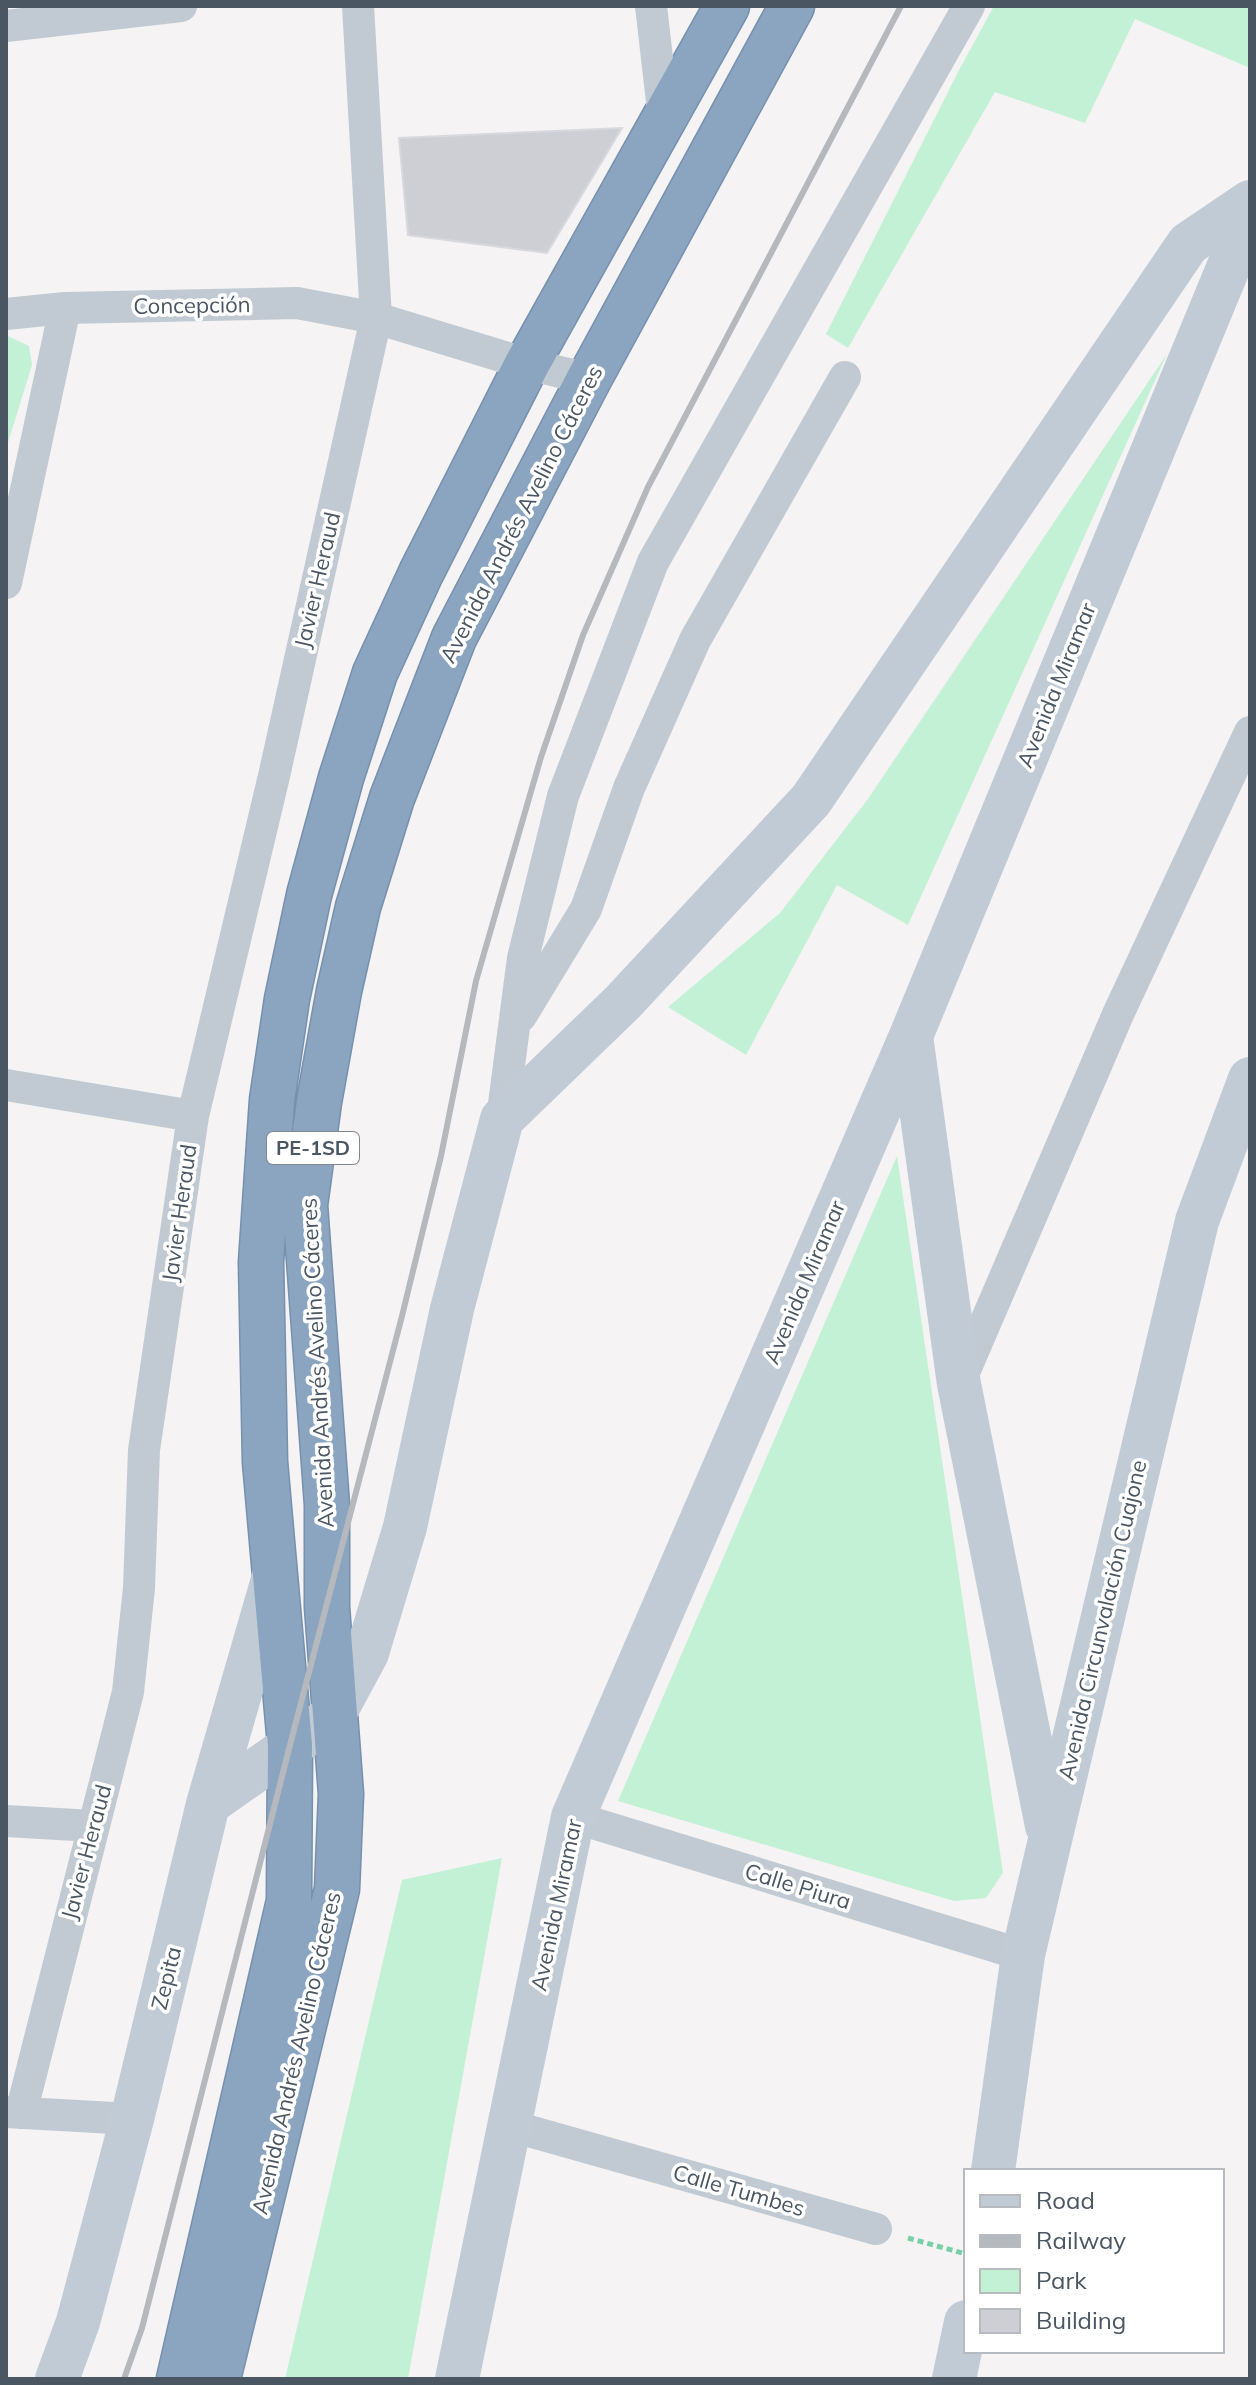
<svg xmlns="http://www.w3.org/2000/svg" width="1256" height="2385" font-family="Mulish,sans-serif">
	<style>
		.green { fill: #c3f1d5 }
		.building { fill: #cdcfd5; stroke: #d7d9de; stroke-width: 2 }
		.lines { fill: none; stroke-linecap: round; stroke-linejoin: round }
		.highway-casing { stroke: #7690ad; stroke-width: 47 }
		.path { stroke: #7ad0a6; stroke-width: 5; stroke-dasharray: 6 4; stroke-linecap: butt }
		.street { stroke: #c1cad2; stroke-width: 32 }
		.secondary { stroke: #c1cbd6; stroke-width: 44 }
		.highway { stroke: #8ba5c1; stroke-width: 44 }
		.rail { stroke: #b5b8bd; stroke-width: 6 }
		.labels { text-anchor: middle; stroke-width: 7; stroke-linejoin: round; paint-order: stroke }
		.shield { fill: #fff; stroke: #808990; stroke-width: 2 }
		.shield-label { font-size: 20px; font-weight: bold; fill: #4a5661 }
		.street-label { font-size: 22px; fill: #4a5661; stroke: #fff }
	</style>
	<rect width="100%" height="100%" fill="#f5f3f3"/>
	<path class="green" d="M994,6H1250V68L1135,19L1085,123L995,92L848,348L826,334L958,72Z
		M6,335L29,346L32,365L6,449Z
		M1167,354L908,925L837,885L746,1055L668,1007L780,913L868,799Z
		M897,1156L1003,1873L986,1898L954,1901L618,1801Z
		M502,1858L408,2379H285L402,1880Z"/>
	<path class="building" d="M622,128L547,253L408,235L399,138Z"/>
	<g class="lines">
		<g class="highway-casing">
			<path id="highway" d="M179,2379L289,1901L290,1745L265,1462L261,1262L272,1100L287,999L309,895L341,778L375,673L421,573L527,364L727,6
				M218,2379L337,1889L341,1794L327,1607V1505L305,1205L319,1102L339,991L358,907L392,798L454,638L589,379L792,6"/>
		</g>
		<path class="path" d="M908,2238L966,2254"/>
		<path class="street" d="M358,6L376,318L527,364L589,379
			M651,6L664,119
			M6,26L181,6
			M6,314L65,308L297,303L376,318L274,776L193,1116L144,1450L139,1588L128,1692L21,2113
			M6,583L65,308
			M521,1016L586,909L629,788L695,640L845,377
			M6,1085L193,1116
			M502,1119L523,958L563,796L653,562L969,6
			M959,1384L1119,1012L1250,732
			M573,1817L1023,1955
			M6,1821L93,1826
			M6,2112L132,2119
			M511,2126L876,2229"/>
		<path class="secondary" d="M911,1036L959,1384L1047,1826
			M208,1804L333,1716L367,1653L405,1527L452,1309L502,1119L623,1002L811,800L1188,244L1250,202
			M993,2171L1023,1955L1050,1840L1197,1221L1250,1079
			M57,2379L78,2322L132,2119L208,1804L274,1576
			M457,2379L573,1817L911,1036L1250,215
			M954,2379L966,2322"/>
		<use href="#highway" class="highway"/>
		<path class="rail" d="M124,2379L142,2328L290,1745L402,1316L441,1156L476,981L541,757L583,635L648,487L901,6"/>
	</g>
	<g class="labels">
		<rect class="shield" x="267" y="1132" width="92" height="32" rx="6"/>
		<g class="shield-label">
			<text x="313" y="1155">PE-1SD</text>
		</g>
		<g class="street-label">
			<text transform="translate(192 305) rotate(-1)" y="8">Concepción</text>
			<text transform="translate(521 514) rotate(-63)" y="8">Avenida Andrés Avelino Cáceres</text>
			<text transform="translate(317 580) rotate(-77)" y="8">Javier Heraud</text>
			<text transform="translate(1056 685) rotate(-68)" y="8">Avenida Miramar</text>
			<text transform="translate(179 1213) rotate(-82)" y="8">Javier Heraud</text>
			<text transform="translate(804 1282) rotate(-67)" y="8">Avenida Miramar</text>
			<text transform="translate(317 1363) rotate(-93)" y="8">Avenida Andrés Avelino Cáceres</text>
			<text transform="translate(1102 1620) rotate(-77)" y="8">Avenida Circunvalación Cuajone</text>
			<text transform="translate(86 1852) rotate(-75)" y="8">Javier Heraud</text>
			<text transform="translate(798 1886) rotate(17)" y="8">Calle Piura</text>
			<text transform="translate(556 1905) rotate(-78)" y="8">Avenida Miramar</text>
			<text transform="translate(166 1978) rotate(-76)" y="8">Zepita</text>
			<text transform="translate(296 2053) rotate(-77)" y="8">Avenida Andrés Avelino Cáceres</text>
			<text transform="translate(739 2190) rotate(16)" y="8">Calle Tumbes</text>
		</g>
	</g>
	<rect width="1256" height="2385" fill="none" stroke="#4a5661" stroke-width="16"/>
	<rect x="964" y="2169" width="260" height="184" fill="#ffffff" stroke="#b7bbc0" stroke-width="2"/>
	<rect x="980" y="2195" width="40" height="12" fill="#c1cbd6" stroke="#b7bbc0" stroke-width="2"/>
	<text x="1036" y="2209" font-size="24" fill="#4a5661">Road</text>
	<rect x="980" y="2235" width="40" height="12" fill="#b5b8bd" stroke="#b7bbc0" stroke-width="2"/>
	<text x="1036" y="2249" font-size="24" fill="#4a5661">Railway</text>
	<rect x="980" y="2269" width="40" height="24" fill="#c3f1d5" stroke="#b7bbc0" stroke-width="2"/>
	<text x="1036" y="2289" font-size="24" fill="#4a5661">Park</text>
	<rect x="980" y="2309" width="40" height="24" fill="#cdcfd5" stroke="#b7bbc0" stroke-width="2"/>
	<text x="1036" y="2329" font-size="24" fill="#4a5661">Building</text>
</svg>
